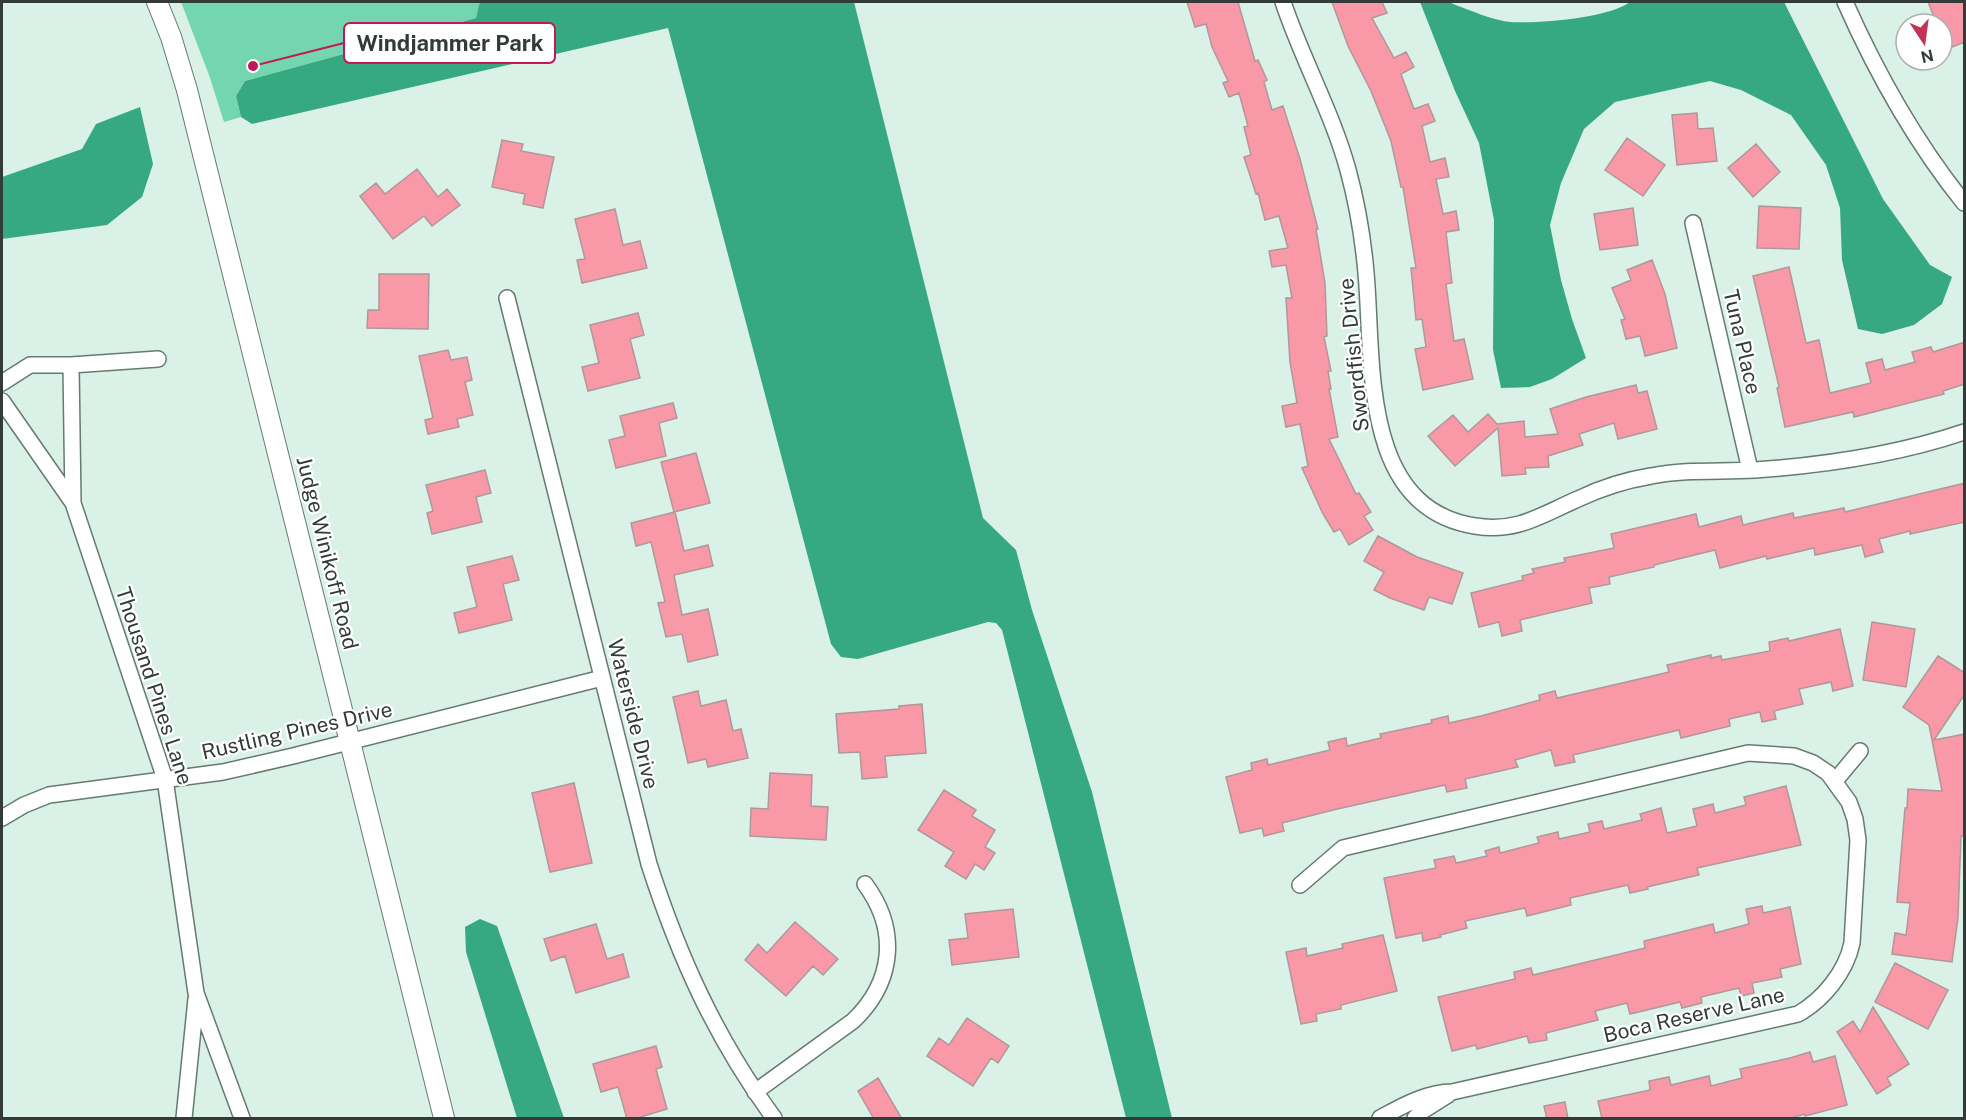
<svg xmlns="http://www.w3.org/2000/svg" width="1966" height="1120" font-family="'Public Sans',sans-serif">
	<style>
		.green { fill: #73d6b0 }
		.water { fill: #36a983 }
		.building { fill: #f998a6; stroke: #af989a; stroke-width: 1.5 }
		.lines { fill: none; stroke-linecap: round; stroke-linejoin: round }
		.minor-casing { stroke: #667a71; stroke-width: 18 }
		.tertiary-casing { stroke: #667a71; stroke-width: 22 }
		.minor { stroke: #fff; stroke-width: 15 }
		.tertiary { stroke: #fff; stroke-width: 20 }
		.labels { text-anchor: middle; stroke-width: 4.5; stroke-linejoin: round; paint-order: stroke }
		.street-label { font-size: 21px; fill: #323b37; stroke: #fff }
		.leader { fill: none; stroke: #c2185b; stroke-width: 2 }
		.callout-dot { fill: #c2185b; stroke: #fff; stroke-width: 2 }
		.callout { fill: #fff; stroke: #c2185b; stroke-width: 2 }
		.callout-label { font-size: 22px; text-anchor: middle; font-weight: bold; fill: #323b37 }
	</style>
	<rect width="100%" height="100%" fill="#daf1e7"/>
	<path class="green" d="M181,2H480L481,4L476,18L245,81L236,96L241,117L224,122L209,75Z"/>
	<path class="water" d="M480,2H854L983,518L1016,550L1032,610L1092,792L1172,1118H1126L1002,630L996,623L988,622L858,659L841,657L831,644L668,28L252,124L241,117L236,96L245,81L476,18Z
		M1420,2H1450L1453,4C1470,10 1494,21 1511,22C1538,24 1609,18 1630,2H1784L1883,199L1930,265L1952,277L1942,304L1914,325L1882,334L1858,329L1842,260L1840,208L1826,165L1791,115L1741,90L1710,81L1615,102L1584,129L1561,183L1550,225L1561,280L1572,319L1586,358L1552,379L1530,387L1501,388L1493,350L1494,220L1479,143L1455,91Z
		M140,107L153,164L142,197L107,225L2,239V177L82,149L96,124Z
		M480,919L497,926L564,1118H517L466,952L465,927Z"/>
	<path class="building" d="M1187,2H1238L1255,61L1258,60L1267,80L1264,82L1272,110L1283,106L1300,159L1318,229H1316L1325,283L1327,336L1324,337L1331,371H1328L1331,389H1329L1338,437L1329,439L1356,494L1359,493L1371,512L1364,516L1373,530L1349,545L1340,529L1334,532L1323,514L1302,468L1308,466L1300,424L1286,427L1282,406L1297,403L1290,362L1286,298H1292L1286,265L1272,267L1269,251L1288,248L1279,216L1265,220L1258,193L1256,194L1244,157L1251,155L1244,127L1248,126L1239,93L1229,97L1223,83L1228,81L1212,47L1206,24L1195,27Z
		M1332,2H1382L1387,13L1372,18L1394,58L1406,52L1414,67L1401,74L1414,109L1428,104L1435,121L1422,126L1430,162L1445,158L1449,177L1436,179L1443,214L1456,211L1459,230L1446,232L1452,283L1446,284L1454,341L1464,339L1473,379L1423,390L1415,349L1426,347L1422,319L1416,320L1411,268H1416L1403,187H1401L1391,141L1371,91L1348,46Z
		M1928,2H1965V42L1947,49L1942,36V24H1937Z
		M1697,113L1698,129L1713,128L1717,161L1677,165L1672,115Z
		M1627,138L1665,165L1643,196L1605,170Z
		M502,140L523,144L521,151L554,157L543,208L523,204L525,194L492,187Z
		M1756,144L1780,172L1753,197L1728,168Z
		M417,169L438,197L447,189L460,205L432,226L424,216L393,239L360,196L376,183L385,194Z
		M1759,206L1801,208L1799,249L1757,248Z
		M1633,208L1638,245L1600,250L1594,214Z
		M615,209L623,245L640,241L647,268L582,283L577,260L585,259L575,219Z
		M1652,260L1665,294L1677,348L1645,356L1640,336L1626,339L1621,320L1625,319L1612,288L1631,280L1627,270Z
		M1789,267L1806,343L1819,340L1830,393L1871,383L1866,363L1882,359L1885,370L1915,362L1912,352L1931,347L1933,352L1965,342V384L1943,391L1944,394L1854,417L1853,412L1785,427L1777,388L1779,387L1753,276Z
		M379,274H429L428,329L367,328L368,310H379Z
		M638,313L644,335L630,339L640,378L588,391L582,367L599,363L590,325Z
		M448,350L451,360L467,357L472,380L465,382L473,415L457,419L459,427L428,434L425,420L433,418L419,356Z
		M1636,385L1638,393L1647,391L1657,429L1618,439L1614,423L1579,434L1583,445L1548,456L1549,467L1525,468L1526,474L1502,476L1498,428L1455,466L1428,436L1453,415L1468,432L1488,414L1497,424L1524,421L1525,437L1558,434L1550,409L1586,397Z
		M673,403L677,418L659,423L666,456L616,468L609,440L625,436L620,416Z
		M696,453L710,503L674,512L661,462Z
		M485,470L491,493L476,497L482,522L432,534L427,513L433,511L426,485Z
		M1965,483V522L1910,534V531L1879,539L1883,552L1865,557L1862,545L1815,555L1814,548L1767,559L1766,556L1720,568L1715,550L1654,565V567L1609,577L1610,584L1589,588L1592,603L1520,620L1522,631L1502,636L1499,622L1479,627L1471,593L1523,580L1522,576L1534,573L1532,569L1565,562L1564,558L1614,548L1611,534L1696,514L1699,527L1741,516L1743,525L1793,513L1794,518L1844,508L1845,512Z
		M675,512L684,551L708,545L713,566L674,575L682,615L708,609L718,655L688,662L682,634L666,637L658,603L665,602L651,542L636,546L631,523Z
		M1378,536L1417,557L1463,573L1452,604L1429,597L1424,610L1390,598L1374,590L1384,572L1364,561Z
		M512,556L519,580L503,584L512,620L459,633L454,613L477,607L467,567Z
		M1872,622L1915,629L1906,687L1863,680Z
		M1840,629L1853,686L1833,691L1831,682L1799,689L1803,704L1774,711L1776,719L1762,722L1760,712L1729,719L1730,726L1681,738L1679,730L1573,755L1575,762L1555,766L1551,750L1515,760L1518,767L1465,779L1467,788L1447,792L1445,785L1333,810L1282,823L1284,831L1264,836L1262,828L1240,833L1226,777L1252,770L1251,763L1267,759L1268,765L1330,750L1328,742L1346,738L1347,746L1381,738L1380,734L1432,723L1431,720L1448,716L1449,723L1481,716L1540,700L1539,695L1555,691L1557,698L1648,677L1669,672L1667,665L1711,655V658L1721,656L1722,660L1770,651L1769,642L1788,638L1789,641Z
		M1938,656L1965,673V694L1934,740L1965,734V836H1961L1958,918L1952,962L1892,954L1895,933L1906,935L1910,903L1897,902L1905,808H1907L1908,789L1942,791L1929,725L1903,707Z
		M698,691L701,706L726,700L733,731L741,729L748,758L708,767L706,759L688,763L673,697Z
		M922,704L926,753L885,756L887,777L862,779L860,752L839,753L836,714L899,709V706Z
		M770,773L812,775L811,806L828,807L826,840L750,836L751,808L768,809Z
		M574,783L592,863L550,872L532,793Z
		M1786,786L1801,845L1697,868L1699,875L1647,887L1648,889L1630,893L1628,885L1570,898L1571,905L1527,916L1525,908L1465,921L1467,928L1440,935L1441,937L1423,941L1422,933L1396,938L1384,878L1436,868L1434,860L1454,856L1456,863L1487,856L1485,851L1499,847L1500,853L1539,843L1537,837L1558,832L1559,839L1590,832L1588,824L1602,821L1604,829L1642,820L1640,814L1661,808L1667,833L1697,826L1693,809L1713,804L1715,813L1746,805L1744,797Z
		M944,790L976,810L972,816L995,830L985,847L995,853L984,870L975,864L966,879L945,866L954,852L918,830Z
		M1762,906L1763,913L1790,907L1801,964L1780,969L1782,977L1752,983L1754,993L1741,996L1739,988L1701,997L1702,1003L1682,1008L1680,1002L1630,1014L1627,1003L1595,1011L1598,1020L1546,1033L1547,1040L1529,1043L1527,1036L1477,1049L1476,1045L1452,1051L1438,997L1515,979L1514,972L1531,968L1533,975L1645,948L1644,941L1673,934L1713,924L1715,933L1749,924L1746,909Z
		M1013,909L1019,957L952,965L949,940L968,938L965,914Z
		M795,922L838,959L823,975L813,966L786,996L745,960L758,944L767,953Z
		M596,924L607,959L623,954L629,977L576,993L565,956L551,961L544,939Z
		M1383,935L1397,991L1341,1005V1009L1316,1014L1317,1021L1301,1024L1286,952L1306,948L1307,956L1343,948L1342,944Z
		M1895,963L1948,990L1928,1029L1875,1002Z
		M1873,1007L1909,1064L1887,1078L1891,1085L1877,1094L1837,1032L1853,1021L1860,1032Z
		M967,1018L1009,1046L998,1063L991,1058L973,1086L927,1056L939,1038L949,1045Z
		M656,1046L662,1067L656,1069L667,1109L634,1119H627L618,1087L601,1092L593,1064Z
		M1810,1052L1813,1062L1835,1056L1847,1105L1805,1116V1114L1787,1119H1602L1598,1101L1650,1090L1649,1081L1669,1077L1671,1085L1709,1076L1711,1086L1742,1078L1740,1069L1790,1058Z
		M878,1078L902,1119H874L858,1091Z
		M1565,1102L1568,1119H1547L1544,1106Z"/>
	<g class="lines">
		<g class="minor-casing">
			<path id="minor" d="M1283,2C1302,59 1332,112 1348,170C1357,203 1363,238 1366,273C1374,359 1359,508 1475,526C1517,533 1541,515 1578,499C1601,488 1626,480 1651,476C1686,469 1720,472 1755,470C1827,465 1896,455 1964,432
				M1845,2C1876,72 1916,143 1964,203
				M1693,223L1750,470
				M507,298L649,864C679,957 716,1039 774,1118
				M2,383L30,365H71L158,359
				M2,401L73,503L71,365
				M73,503L165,779L196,993L242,1118
				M1835,781L1860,751
				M2,818L24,805L49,795L223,772L293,756L602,678
				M1300,885L1343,848L1748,753L1794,756L1813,763L1828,773L1849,802L1855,819L1858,840L1852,943C1846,972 1823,1000 1798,1014L1452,1092C1427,1092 1402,1106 1380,1118
				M755,1092L853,1021C894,982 899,930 865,884
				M184,1118L196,999
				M1415,1118L1421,1112L1448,1095"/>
		</g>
		<g class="tertiary-casing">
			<path id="tertiary" d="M157,2L171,37L187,90L444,1118"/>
		</g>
		<use href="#minor" class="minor"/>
		<use href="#tertiary" class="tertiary"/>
	</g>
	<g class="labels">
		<g class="street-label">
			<text transform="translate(1742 342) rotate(77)" y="7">Tuna Place</text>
			<text transform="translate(1354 355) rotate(-96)" y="7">Swordfish Drive</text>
			<text transform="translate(327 553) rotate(76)" y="7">Judge Winikoff Road</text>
			<text transform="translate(154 686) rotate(72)" y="7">Thousand Pines Lane</text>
			<text transform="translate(633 714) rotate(76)" y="7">Waterside Drive</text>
			<text transform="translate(297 731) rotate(-13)" y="7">Rustling Pines Drive</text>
			<text transform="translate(1694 1015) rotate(-13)" y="7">Boca Reserve Lane</text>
		</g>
	</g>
	<path class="leader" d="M253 66L344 43"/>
	<circle class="callout-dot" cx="253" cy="66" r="6"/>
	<rect class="callout" x="344" y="23" width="211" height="40" rx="6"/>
	<g class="callout-label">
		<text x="450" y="51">Windjammer Park</text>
	</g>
	<rect width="1966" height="1120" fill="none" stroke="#323b37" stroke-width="6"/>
	<g transform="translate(1924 42) rotate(167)"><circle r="28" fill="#ffffff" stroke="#adb1af" stroke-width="1.5"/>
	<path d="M0-4.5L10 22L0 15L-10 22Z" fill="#c23357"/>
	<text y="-9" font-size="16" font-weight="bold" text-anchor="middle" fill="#323b37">N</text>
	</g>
</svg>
